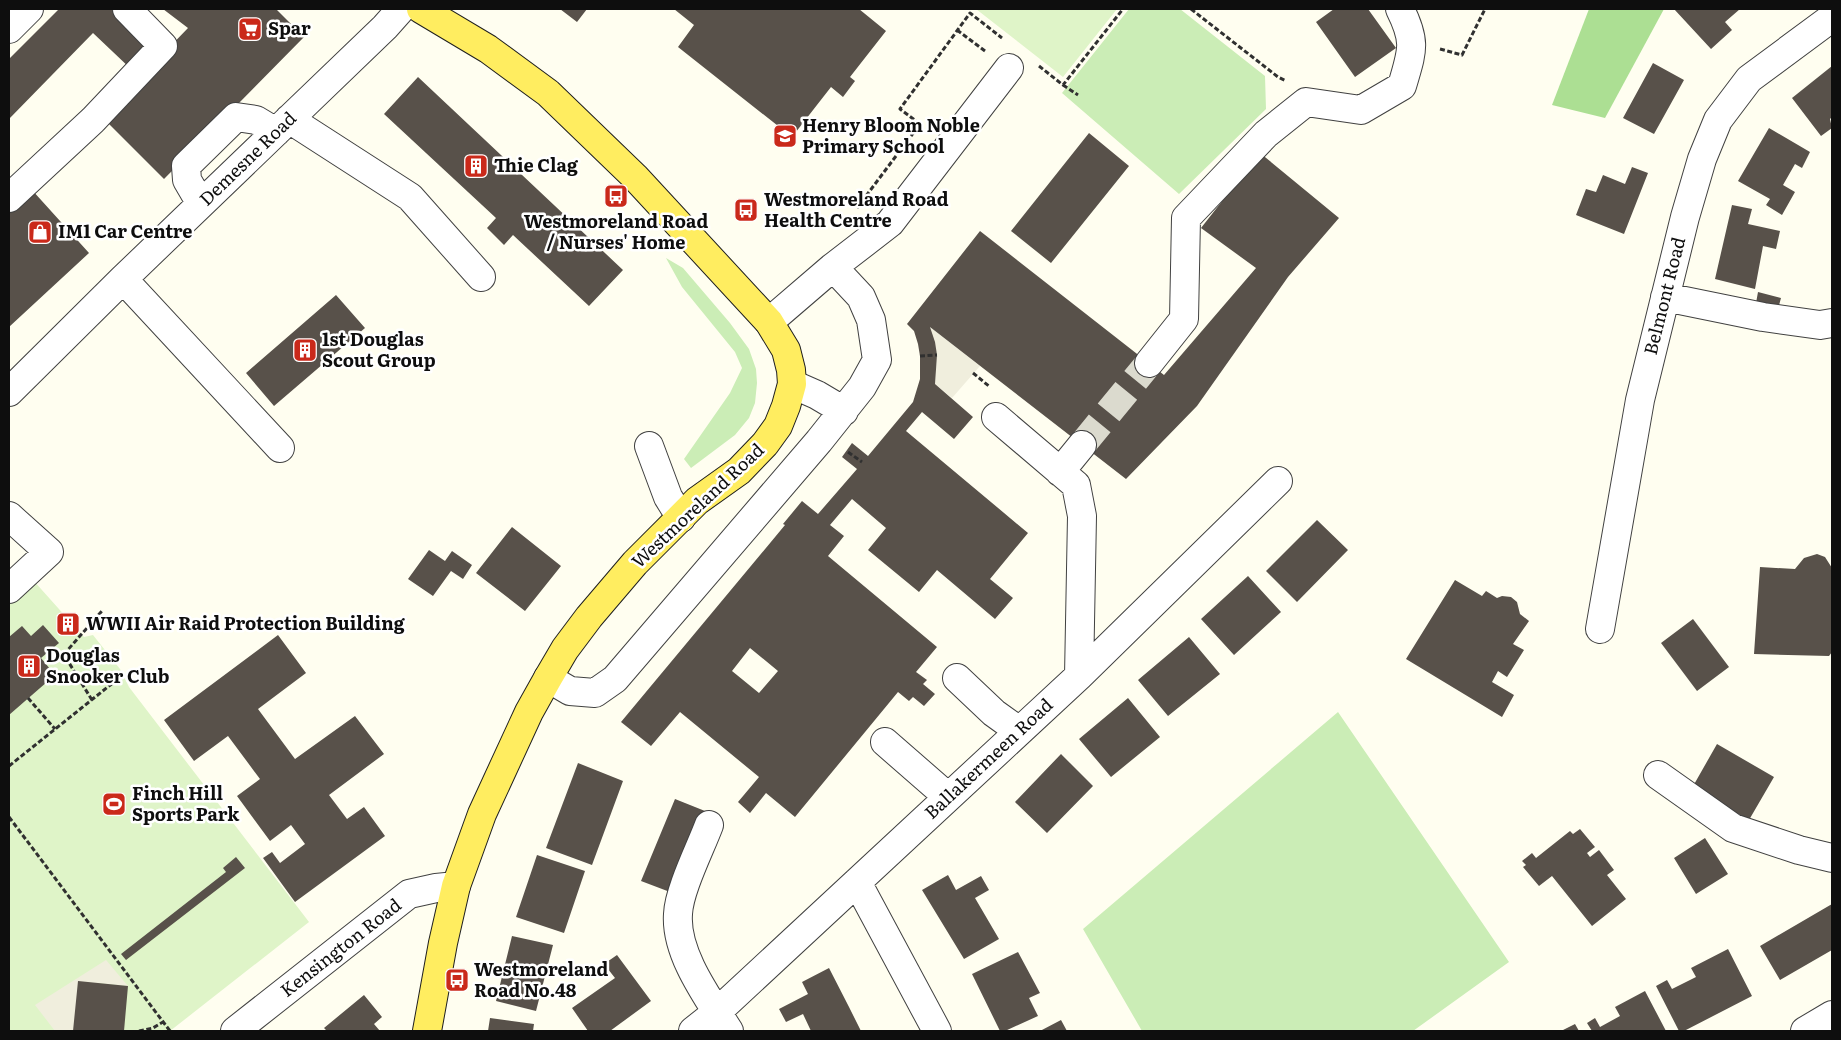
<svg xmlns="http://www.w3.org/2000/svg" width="1841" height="1040" font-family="Literata,serif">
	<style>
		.green { fill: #cbedb6 }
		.forest { fill: #acdf93 }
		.pitch { fill: #dff4c8 }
		.plaza { fill: #f0eedd }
		.building { fill: #58514a; fill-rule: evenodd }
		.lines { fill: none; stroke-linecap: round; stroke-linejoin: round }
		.minor-tunnel { stroke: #dbdace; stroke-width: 28; stroke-dasharray: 28 14; stroke-linecap: butt }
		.minor-casing { stroke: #414141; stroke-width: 30 }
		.major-casing { stroke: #1f1f1f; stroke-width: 30 }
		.path { stroke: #303030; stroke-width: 3; stroke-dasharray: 5 2.5; stroke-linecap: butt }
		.minor { stroke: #fff; stroke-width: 28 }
		.major { stroke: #ffed60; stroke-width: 28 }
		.labels { text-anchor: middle; stroke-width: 5; stroke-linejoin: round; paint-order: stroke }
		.poi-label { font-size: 18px; font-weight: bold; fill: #0e0e0e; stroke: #fff; text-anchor: start }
		.street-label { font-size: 18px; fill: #0e0e0e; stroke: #fff }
	</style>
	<rect width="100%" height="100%" fill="#fffef0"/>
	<path class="green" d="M1129,9H1180L1265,76L1266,109L1179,194L1062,93Z
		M666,258L683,268L730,323L749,349L756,369L757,383L755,403L749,418L735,435L691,468L684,459L730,393L742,368L735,352L682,287Z
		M1338,712L1509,962L1413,1031H1142L1083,929Z"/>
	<path class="forest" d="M1589,9H1664L1605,118L1552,105Z"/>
	<path class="pitch" d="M976,9H1117L1063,77Z
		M33,580L84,637L93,635L120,669L129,687L309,922L170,1031H9V602Z"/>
	<path class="plaza" d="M930,327L980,366L952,398L935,384L937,355Z
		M106,960L128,986L97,983L92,1031H55L35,1005Z"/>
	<path class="building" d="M59,9H111L152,48L132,70L93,33L9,119V59Z
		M163,9H276L304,37L164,179L102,117L188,28Z
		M560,9H587L577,22Z
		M674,9H859L886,31L850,77L855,81L843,97L831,87L792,137L678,47L694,25Z
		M1334,9H1368L1396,48L1355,77L1316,22Z
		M1674,9H1740L1725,22L1732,30L1711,49Z
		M1653,63L1684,80L1654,134L1623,118Z
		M1832,66V117L1830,119L1832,128L1821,136L1792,98Z
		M418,77L623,270L589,306L513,235L504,245L487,228L496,218L384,114Z
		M1769,128L1810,152L1802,168L1795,164L1783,185L1795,192L1782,215L1766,205L1770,199L1738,181Z
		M1089,133L1129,166L1051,263L1011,231Z
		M1260,153L1339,218L1288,277L1197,406L1126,479L930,327L935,342L937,355L935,384L973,417L954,439L922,412L906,431L1028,533L990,579L1013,598L995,619L937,570L919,592L868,550L886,528L852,499L830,525L844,536L828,556L937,647L916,672L927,680L923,684L935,694L924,706L913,697L909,701L898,692L795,817L766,793L750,813L738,802L759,777L680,712L651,746L621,722L785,525L783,524L802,501L818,514L857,469L842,457L852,443L868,456L913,402L920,379V356L918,344L914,331L907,324L980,231L1164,375L1256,268L1201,228ZM750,648L778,671L759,693L732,671Z
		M1632,167L1648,173L1624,234L1576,215L1586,189L1596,192L1603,175L1625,184Z
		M32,190L89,253L9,327V211Z
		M1732,205L1752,209L1748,224L1780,231L1776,249L1763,246L1755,289L1715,279Z
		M1758,292L1781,298L1778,309L1756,303Z
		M336,295L365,328L274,406L246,373Z
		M1317,520L1348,550L1297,602L1266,571Z
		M512,527L561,566L525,611L476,573Z
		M429,550L445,561L452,551L472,565L463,579L451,571L433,596L408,579Z
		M1817,554L1825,557L1832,568V652L1829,656L1754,654L1760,567L1795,569L1804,558Z
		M1248,576L1281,612L1234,655L1201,619Z
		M1455,580L1482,596L1486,591L1497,598L1502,596L1511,597L1517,602L1520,614L1529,621L1513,644L1524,650L1507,677L1498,671L1492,682L1514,695L1502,717L1406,659Z
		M66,614L78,627L70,634L57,621Z
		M1693,619L1729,667L1697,691L1661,643Z
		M43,625L59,643L41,658L55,675L9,715V637L22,626L31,636Z
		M278,635L306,673L258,709L295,759L355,716L384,754L329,795L347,819L364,807L385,836L295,902L263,858L272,852L280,863L305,844L291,825L270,841L237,796L260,779L228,736L194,761L164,720Z
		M1189,637L1220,674L1168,716L1138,680Z
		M1128,698L1160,737L1111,777L1079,739Z
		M1717,744L1774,777L1749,820L1692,788Z
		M1061,754L1093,786L1047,833L1015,802Z
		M578,763L623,781L592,865L546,848Z
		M675,799L705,811L670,892L641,881Z
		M1580,829L1595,847L1587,853L1590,857L1599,850L1614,870L1607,875L1626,899L1592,926L1552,876L1539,886L1523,867L1526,865L1522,861L1532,853L1536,858L1570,831L1573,834Z
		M1705,838L1728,874L1696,894L1674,858Z
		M537,855L585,871L564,933L516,917Z
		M236,857L245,868L126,960L121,954L226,872L223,868Z
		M948,875L956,890L981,876L989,890L975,898L999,939L964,959L922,890Z
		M1832,904V950L1780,980L1760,946Z
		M512,936L553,945L536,1011L496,1001Z
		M1728,949L1752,996L1684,1031H1679L1656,986L1667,980L1672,989L1696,977L1691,968Z
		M1018,952L1040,993L1029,998L1038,1016L1005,1031H1000L972,974Z
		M617,955L651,1001L610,1031H588L572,1008L615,978L604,964Z
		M829,968L849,1007L861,1031H811L803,1014L786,1022L779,1009L808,994L802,982Z
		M78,981L128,986L124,1031H73Z
		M1645,991L1666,1031H1592L1587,1023L1595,1018L1600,1027L1620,1016L1615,1007Z
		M364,995L382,1017L374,1024L380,1031H327L324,1028Z
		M490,1018L534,1024L533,1031H488Z
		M1061,1020L1067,1031H1040Z
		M1575,1024L1579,1031H1561Z"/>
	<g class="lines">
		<path class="minor-tunnel" d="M1082,445L1149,363"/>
		<g class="minor-casing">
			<path id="minor" d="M9,29L29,9
				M289,119L410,197L481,277
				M9,198L93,120L163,46L127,9
				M201,204L187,180L186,166L236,117L256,120L276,132
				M123,279L280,448
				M1665,297L1763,317L1820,325L1832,323
				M769,322L833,267L890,223L1009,68
				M1149,363L1184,319L1186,218L1266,134L1306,102L1361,110L1402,86C1412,51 1417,43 1400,9
				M792,384L817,395L844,411
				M9,392L123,279L385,27L401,9
				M996,417L1076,485L1082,516L1079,676
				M649,446L668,497L681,518
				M1060,472L1082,445
				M9,516L49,552L9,589
				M1600,629L1640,400L1685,217L1702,159L1718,120L1749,79L1826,22L1832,19
				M548,678L570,691L595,693L615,679L819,441L862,387L877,360L871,320L861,297L833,267
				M957,678L994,713L1019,731
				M885,742L948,797
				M1658,775L1733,828L1799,850L1832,858
				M709,825C700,849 679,890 678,914C675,954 709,999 729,1031
				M857,882L937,1031
				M235,1031L409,894L436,888L456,886
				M693,1031L717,1012L1079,676L1278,481
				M1805,1031L1832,1015"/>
		</g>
		<g class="major-casing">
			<path id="major" d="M421,9L488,49L548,93L635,177L769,322L786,350L791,370L792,384L786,406L778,426L765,444L739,471L697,501L635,563L589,617L565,649L548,678L529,712L482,814L456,886L443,943L427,1031"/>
		</g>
		<path class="path" d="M1191,9L1278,77L1286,81
			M957,30L985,51
			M1440,49L1462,55L1485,9
			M1039,66L1063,85L1123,9
			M1063,85L1078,95
			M857,208L920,124L900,109L970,13L1002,38
			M920,356L937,355
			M973,373L990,387
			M848,452L862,462
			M28,698L55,729
			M92,700L66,658L65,653L102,611
			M9,766L114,682
			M9,817L170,1031
			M139,1031L153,1028L163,1022"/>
		<use href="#minor" class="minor"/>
		<use href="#major" class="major"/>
	</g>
	<defs>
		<g id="supermarket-square" transform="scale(1.25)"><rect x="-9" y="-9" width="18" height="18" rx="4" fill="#ca291a" stroke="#fff"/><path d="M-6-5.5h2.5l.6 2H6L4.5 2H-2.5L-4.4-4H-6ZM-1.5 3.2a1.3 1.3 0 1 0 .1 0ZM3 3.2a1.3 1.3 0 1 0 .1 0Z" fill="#fff"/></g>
		<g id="school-square" transform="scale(1.25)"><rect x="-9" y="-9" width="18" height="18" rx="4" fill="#ca291a" stroke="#fff"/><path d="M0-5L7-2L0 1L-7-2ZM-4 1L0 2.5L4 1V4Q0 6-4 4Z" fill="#fff"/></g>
		<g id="building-square" transform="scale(1.25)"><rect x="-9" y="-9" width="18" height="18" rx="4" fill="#ca291a" stroke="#fff"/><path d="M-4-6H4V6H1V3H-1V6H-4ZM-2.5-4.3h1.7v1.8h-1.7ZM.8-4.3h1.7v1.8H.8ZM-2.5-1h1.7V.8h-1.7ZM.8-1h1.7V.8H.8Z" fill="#fff"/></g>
		<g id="bus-square" transform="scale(1.25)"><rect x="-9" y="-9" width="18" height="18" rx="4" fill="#ca291a" stroke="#fff"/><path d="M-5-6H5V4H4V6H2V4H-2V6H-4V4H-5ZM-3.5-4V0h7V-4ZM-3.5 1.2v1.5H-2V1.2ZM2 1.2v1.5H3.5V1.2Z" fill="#fff"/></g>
		<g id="shop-square" transform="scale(1.25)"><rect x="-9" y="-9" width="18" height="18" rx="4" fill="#ca291a" stroke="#fff"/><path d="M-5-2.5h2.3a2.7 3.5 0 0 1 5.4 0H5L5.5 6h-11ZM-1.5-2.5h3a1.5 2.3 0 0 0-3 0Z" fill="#fff"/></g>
		<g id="stadium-square" transform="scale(1.25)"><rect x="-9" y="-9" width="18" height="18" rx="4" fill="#ca291a" stroke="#fff"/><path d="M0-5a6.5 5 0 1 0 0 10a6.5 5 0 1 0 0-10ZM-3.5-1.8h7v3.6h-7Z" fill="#fff"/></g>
	</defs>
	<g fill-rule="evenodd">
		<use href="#supermarket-square" x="250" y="29"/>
		<use href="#school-square" x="785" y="136"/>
		<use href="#building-square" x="476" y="166"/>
		<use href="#bus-square" x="616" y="196"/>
		<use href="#bus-square" x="746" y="210"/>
		<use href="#shop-square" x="40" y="232"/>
		<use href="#building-square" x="305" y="350"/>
		<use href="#building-square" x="68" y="624"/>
		<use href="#building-square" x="29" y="666"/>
		<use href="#stadium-square" x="114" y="804"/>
		<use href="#bus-square" x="457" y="980"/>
	</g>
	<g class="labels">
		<g class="poi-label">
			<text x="268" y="35">Spar</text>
			<text x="802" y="132">Henry Bloom Noble<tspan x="802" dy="21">Primary School</tspan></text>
			<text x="494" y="172">Thie Clag</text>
			<text x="764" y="206">Westmoreland Road<tspan x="764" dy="21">Health Centre</tspan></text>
			<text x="616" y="228" text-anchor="middle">Westmoreland Road<tspan x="616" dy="21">/ Nurses' Home</tspan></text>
			<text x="58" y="238">IM1 Car Centre</text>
			<text x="322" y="346">1st Douglas<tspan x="322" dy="21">Scout Group</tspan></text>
			<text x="86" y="630">WWII Air Raid Protection Building</text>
			<text x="46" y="662">Douglas<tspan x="46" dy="21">Snooker Club</tspan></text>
			<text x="132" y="800">Finch Hill<tspan x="132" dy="21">Sports Park</tspan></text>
			<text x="474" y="976">Westmoreland<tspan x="474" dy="21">Road No.48</tspan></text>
		</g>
		<g class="street-label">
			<text transform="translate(248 159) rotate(-44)" y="6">Demesne Road</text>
			<text transform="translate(1665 296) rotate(-76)" y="6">Belmont Road</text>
			<text transform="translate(698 506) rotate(-43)" y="6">Westmoreland Road</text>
			<text transform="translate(989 759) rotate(-43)" y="6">Ballakermeen Road</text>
			<text transform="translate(341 948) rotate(-38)" y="6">Kensington Road</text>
		</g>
	</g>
	<rect width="1841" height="1040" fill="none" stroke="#0e0e0e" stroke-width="20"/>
</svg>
